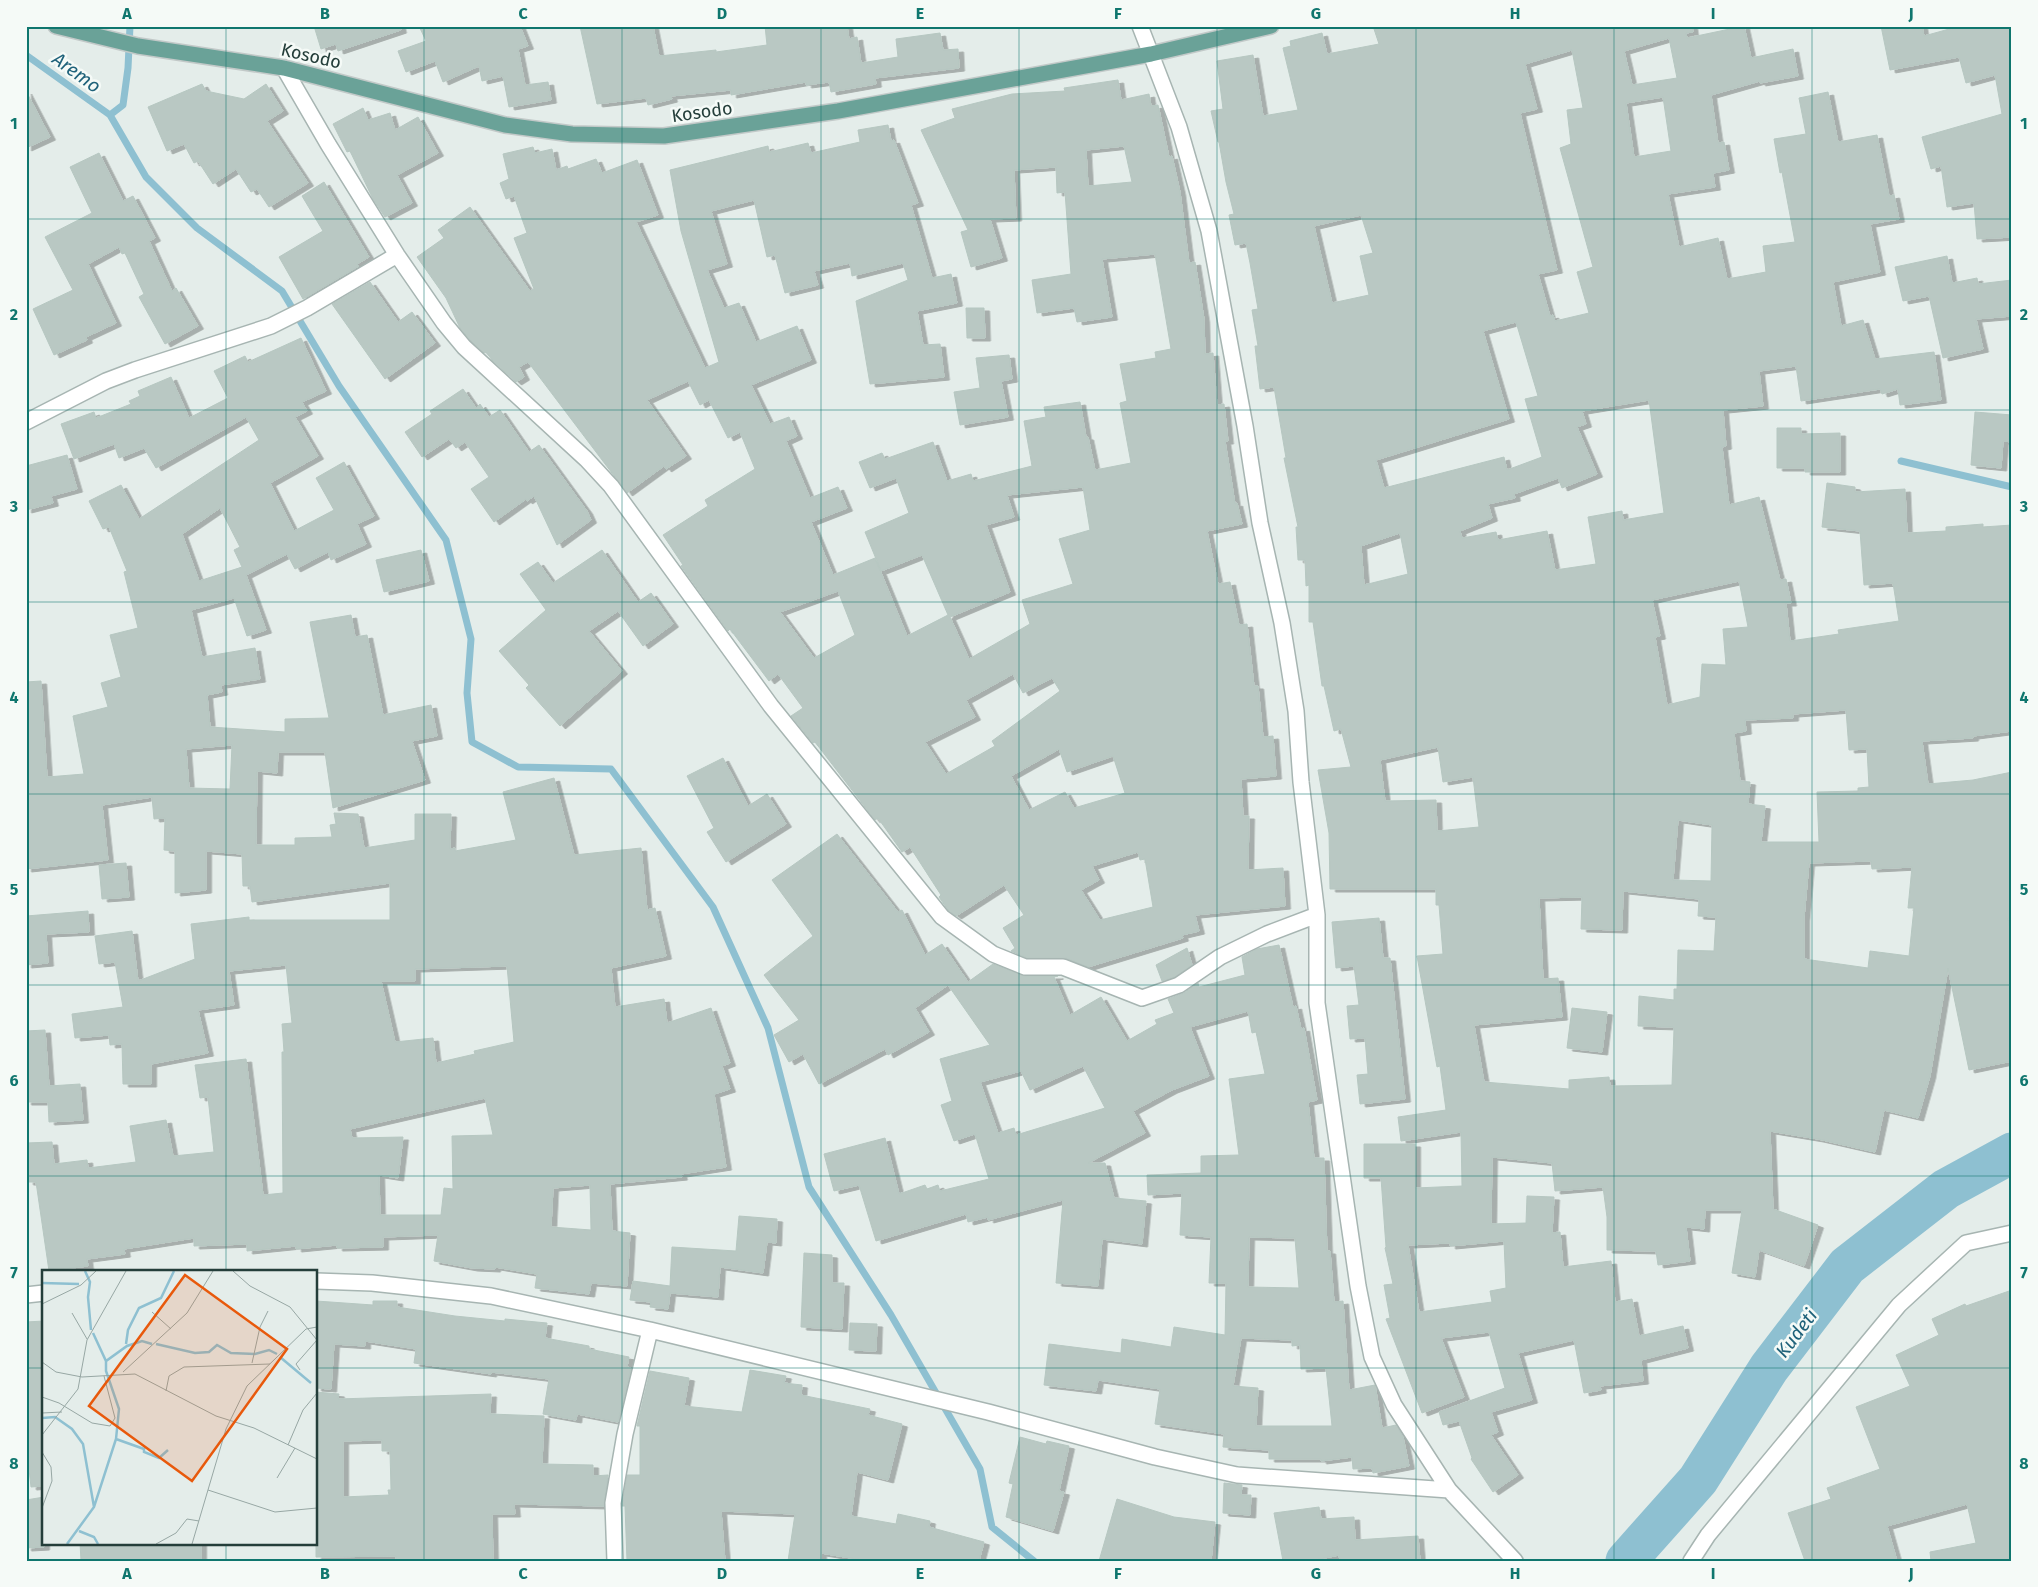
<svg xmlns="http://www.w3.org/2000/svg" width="2038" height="1587" font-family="'Fira Sans',sans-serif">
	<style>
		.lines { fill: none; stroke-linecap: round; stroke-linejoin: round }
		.stream { stroke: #8ec0d1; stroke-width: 7 }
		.river { stroke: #8ec0d1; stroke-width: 41 }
		.building { fill: #b9c8c3; stroke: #b6c7c1; fill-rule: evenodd; filter: url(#shadow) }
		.minor-casing { stroke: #a7b5b2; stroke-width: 18 }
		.major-casing { stroke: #c2c9c8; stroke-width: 18 }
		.minor { stroke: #fff; stroke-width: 15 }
		.major { stroke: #6aa298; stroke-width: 15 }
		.grid { fill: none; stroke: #0f766e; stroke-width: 1; stroke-opacity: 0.55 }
		.labels { text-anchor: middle; stroke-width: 5; stroke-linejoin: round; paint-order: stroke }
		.street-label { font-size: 18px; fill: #243e3a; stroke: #f5faf7 }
		.water-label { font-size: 19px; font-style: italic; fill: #1f627a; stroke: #f5faf7 }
		.inset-river { fill: none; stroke: #8ec0d1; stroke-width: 2.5 }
		.inset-road { fill: none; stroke: #97a7a4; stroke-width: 1 }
		.view { fill: #e8590c; fill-opacity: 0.15; stroke: #e8590c; stroke-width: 2.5 }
		.inset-edge { fill: none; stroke: #243e3a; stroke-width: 2.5 }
		.neatline { fill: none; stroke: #0f766e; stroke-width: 2 }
		.grid-label { font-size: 16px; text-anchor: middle; font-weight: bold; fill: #0f766e }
	</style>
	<defs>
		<filter id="shadow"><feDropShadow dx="5.5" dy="3" stdDeviation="0" flood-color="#0004"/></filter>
	</defs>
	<rect width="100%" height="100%" fill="#e4edea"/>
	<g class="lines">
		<path class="stream" d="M130,26L128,68L123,105L110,115L146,177L197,228L282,291L339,386L446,540L471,639L467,693L472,742L518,767L611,769L713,907L768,1028L809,1187L891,1315L980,1469L992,1527L1034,1561
			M26,55L110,115
			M1901,461L2012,487"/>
		<path class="river" d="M1626,1561L1698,1480L1769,1368L1847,1266L1946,1189L2012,1153"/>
	</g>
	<path class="building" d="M314,26H400L401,30L338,51L336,44L321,49Z
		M419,26H520L528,46L518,49L525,85L548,82L551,100L509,107L503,76L482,81L479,66L443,82L435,61L406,72L398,51L426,41Z
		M580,26H653L659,56L716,50V52L767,45L765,26H847L849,39L857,37L861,63L898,57L896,39L940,33L943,50L958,49L959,68L875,78L876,84L831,92L829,82L806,85V82L731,95V90L671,96L672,99L648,105L646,98L597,104Z
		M1373,26H1692L1693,32L1686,33L1687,38L1744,26L1751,58L1793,49L1798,76L1760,83V81L1711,95L1718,143L1724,142L1729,170L1713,173L1715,187L1668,194L1679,247L1718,238L1727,279L1766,272L1763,246L1795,242L1782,172L1780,173L1774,139L1806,134L1799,98L1828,92L1838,142L1877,135L1889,196L1894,195L1899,219L1870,224L1880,272L1833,282L1841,326L1863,320L1875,359L1934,352L1941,400L1900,405L1898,389L1882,394L1880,389L1801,401L1796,366L1759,371L1763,406L1723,410L1726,446L1722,447L1729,505L1759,497L1780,580L1786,579L1791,603H1786L1790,641L1839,634L1838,630L1899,621L1893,583L1864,585L1860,531L1822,527L1827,483L1855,487V492L1905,489L1907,533L1946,531V527L1983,524V527L2012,525V731L1973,736V738L1922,741L1928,784L1973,780L2012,772V918H2008L2012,940V1061L1969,1070L1948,968L1930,1076L1918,1118L1884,1110L1875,1152L1818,1139L1770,1131L1773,1209L1818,1225L1804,1266L1759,1250L1755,1277L1732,1273L1742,1210H1705L1704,1229L1686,1227L1690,1261L1658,1265L1656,1251L1607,1250V1217L1603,1187L1555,1191L1552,1163L1492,1157L1491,1224L1526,1223L1527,1196L1554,1197L1552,1233L1560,1232L1563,1267L1611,1261L1615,1302L1632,1299L1639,1336L1683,1326L1688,1348L1641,1360L1643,1381L1600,1386L1601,1390L1584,1393L1574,1340L1518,1353L1532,1400L1491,1412L1498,1432L1491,1435L1518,1475L1493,1492L1471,1459L1472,1458L1459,1421L1443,1425L1439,1412L1505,1388L1489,1332L1441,1338L1464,1397L1422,1413L1386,1319L1390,1318L1384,1285L1393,1284L1385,1248L1386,1247L1381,1178H1364V1144H1415V1188L1462,1186L1461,1132L1401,1141L1398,1117L1446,1110L1440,1066L1437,1067L1417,956L1443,954L1439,905H1436V889H1330L1329,833L1318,770L1351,767L1341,729L1334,731L1324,686H1322L1313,622H1309V585L1306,586L1305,560H1298L1296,527H1298L1284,458H1286L1274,387L1260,389L1255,346H1258L1252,310L1258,309L1250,263L1246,243L1235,245L1229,215L1234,214L1226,182L1219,142H1218L1211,111L1223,109L1217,61L1253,55L1263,116L1298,110L1283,48L1291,46L1290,41L1322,33L1327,54L1379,44ZM1669,38L1677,78L1632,85L1624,51ZM1572,50L1583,108L1567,110L1571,144L1560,148L1593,267L1577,272L1589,313L1555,321L1553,315L1550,316L1538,274L1557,270L1520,113L1537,109L1525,64ZM1663,97L1671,151L1634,157L1626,103ZM1361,215L1373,253L1360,256L1369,295L1332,303L1314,226ZM1516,322L1538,396L1525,399L1542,457L1507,470L1504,457L1384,488L1376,460L1509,419L1483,331ZM1649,400L1664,513L1623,520L1622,511L1588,517L1596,564L1555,570L1547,531L1498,540L1496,532L1462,538L1460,531L1492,518L1488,504L1515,498L1514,494L1558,478L1562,488L1597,474L1577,427L1586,424L1582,411ZM1400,533L1408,574L1364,585L1361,546ZM1739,581L1748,627L1723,629L1726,665L1702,664L1700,697L1667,705L1655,637L1660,636L1652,600ZM1846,710L1849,750L1867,749L1869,787L1858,788V791L1817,792L1819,842H1761L1765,806L1748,804L1750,782L1740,781L1734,733L1746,731L1745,720L1793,718V714ZM1438,747L1443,782L1473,777L1479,827L1437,831L1436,800L1385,801L1380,760ZM1678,820L1712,825L1711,881L1673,880ZM1871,861L1872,869L1912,867L1908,908H1914L1909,956L1870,951L1868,968L1804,959V918L1809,863ZM1623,891L1699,899L1698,916L1716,917L1714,951L1678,950L1677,989H1674V1000L1639,996L1638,1026L1673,1027L1674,1029L1672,1085L1610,1086L1609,1077L1569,1080V1089L1484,1082L1474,1025L1562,1017L1558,978L1543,979L1539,898L1582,897L1581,929L1622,930ZM1504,1241L1506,1288L1490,1291L1492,1302L1419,1312L1408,1245L1450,1243V1246Z
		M1881,26H1922L1924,36L1960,26H2012V237L1977,239L1974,203L1947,207L1941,166L1931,169L1922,137L2002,114L1995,75L1966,83L1959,57L1890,70Z
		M1118,80L1121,100L1149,94L1151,106L1158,105L1169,157L1172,156L1180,192L1189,263L1195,262L1204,319L1205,354L1213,353L1217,405L1224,404L1228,441H1225L1235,504L1237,503L1242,524L1207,531L1218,584L1230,582L1239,625L1247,624L1254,686H1258L1263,737L1273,736L1276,776L1241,779L1243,816H1249L1248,870L1283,868L1285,906L1195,915L1199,931L1182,935L1183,938L1088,967L1066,958H1027L1011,951L1015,948L1003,928L1024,915L1004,885L956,916L948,910L939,897L941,895L910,847L902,852L878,818L875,820L815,742L813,743L792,717L791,716L803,708L778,674L769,681L730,629L728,631L681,566L683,565L663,535L708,506L705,500L755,469L740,432L728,438L709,400L700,405L688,381L647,400L686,456L666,469L664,466L627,493L528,362L519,367L524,377L516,382L492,360L486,352L484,353L471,341L460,328L446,298L417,257L444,238L438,230L470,207L530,291L534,289L514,238L527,233L514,196L506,199L500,183L509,179L503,154L533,147L535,153L552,149L556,170L567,166L568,169L596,159L602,173L637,160L658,215L636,222L705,368L719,362L681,231L670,170L768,146L769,152L808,143L811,153L860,142L858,130L888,125L891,141L894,140L918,203L911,205L932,278L951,274L957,303L917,311L923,345L940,344L944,377L870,384L856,301L908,280L903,263L852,276L850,263L814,271L818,285L785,293L775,255L767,257L754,200L711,211L727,264L707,270L724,308L739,303L756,342L797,326L811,360L751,385L770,424L789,417L797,436L786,441L810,498L838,487L847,508L811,522L833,575L875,558L907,636L948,615L922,555L881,571L865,532L909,513L896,478L870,488L859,462L882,453L885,459L933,442L947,481L971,474L973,481L1032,466L1024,421L1046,417L1044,407L1080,402L1086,437H1088L1095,470L1131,463L1120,403L1127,401L1120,364L1156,358L1155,352L1171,349L1155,254L1102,259L1112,317L1077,322L1074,308L1037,313L1032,280L1071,274L1065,192L1057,193L1056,167L1014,170L1016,218L990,219L1002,258L971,267L961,232L968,230L921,130L955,118L952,109L1012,94L1065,91L1064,88ZM1124,146L1132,182L1088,186L1086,150ZM1083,487L1090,530L1059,539L1073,584L1022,600L1030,624L969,659L950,617L1010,592L986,525L1014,517L1007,495ZM838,591L855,635L814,658L780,612ZM1013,674L1023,693L1052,678L1060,691L992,741L995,746L946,774L925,742L975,717L966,700ZM1059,749L1067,772L1113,756L1125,793L1074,808L1065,792L1029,810L1011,776ZM1138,852L1140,860L1145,859L1153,907L1100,920L1081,890L1099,880L1092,866Z
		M202,84L206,91L244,99L266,84L283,111L267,121L308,183L269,207L257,189L251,192L236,169L213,184L198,161L194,163L184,144L167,151L148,107Z
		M26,91L50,137L26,148Z
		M363,108L368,120L390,113L395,130L418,117L438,153L397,175L412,203L385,217L373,199L350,151L347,152L333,124Z
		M99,153L123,201L133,196L155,238L149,241L172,291L176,288L198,326L165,344L139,297L144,294L125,253L122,254L119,247L88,264L116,323L86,337L87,340L54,355L33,309L73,290L45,237L92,213L70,167Z
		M324,182L369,257L357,264L359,266L303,299L279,257L323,231L302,196Z
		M1947,256L1952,283L1977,278L1978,284L2012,280V316L1976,319L1983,349L1943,358L1929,296L1903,301L1895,267Z
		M370,282L398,322L412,312L435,343L385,379L332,304Z
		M966,308H984L985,338H967Z
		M301,338L326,391L302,402L307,411L295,417L318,456L270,483L294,531L334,510L316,478L344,462L374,516L357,524L366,544L331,560L328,552L295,569L287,554L246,575L266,630L247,636L234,598L191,610L202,657L255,648L260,679L221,685L222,692L207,695L210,727L285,732V719L329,718L310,622L351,615L355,637L367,635L383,715L431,705L437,736L412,741L425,780L333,808L325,752H278L277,773L257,771L256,845H295V838L332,837L330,825L336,824L334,813L358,814L364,848L415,840V814H451L450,849L455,848V851L516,840L503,792L554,778L574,855L641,848L647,910L655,908L666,956L611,968L615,1007L664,999L667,1023L711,1008L730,1063L722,1066L730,1089L714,1094L726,1167L681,1174L682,1177L610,1184L612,1231L630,1233L627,1286L591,1283L589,1294L535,1288L537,1274L495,1267V1269L472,1268L434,1261L438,1235L383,1237V1247L337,1248V1245L296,1249V1246L247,1251V1244L194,1246V1238L124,1249L125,1254L87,1259L88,1266L49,1271L36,1182H28L26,1143L52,1142L54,1164L87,1160L88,1168L136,1162L130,1126L166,1120L173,1156L214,1152L208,1097L200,1098L195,1065L246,1059L263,1195L283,1193L282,1052H284L282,1024L292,1023L286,965L229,971L234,1005L198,1010L208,1053L151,1064V1084H123L122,1044L110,1045L109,1035L75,1038L72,1014L123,1007L115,962L99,964L95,936L132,931L138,981L195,959L191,924L249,917V920H390V883L252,902L250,886H243L242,854L206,851V890L175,893V851L164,850L165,818L154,819L152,797L102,805L108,860L26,869V682L41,681L47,777L84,774L73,716L108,707L101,683L121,677L110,635L138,628L124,572L127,571L109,527L103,529L89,501L121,485L139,519L259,440L246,417L156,468L144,448L119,458L114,444L74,459L61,424L94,412L96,418L131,404L129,401L140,396L138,391L171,377L189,418L228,398L214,371L245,356L248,362ZM220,508L240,547L234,550L242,567L199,581L182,534ZM232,745L230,789L189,788L186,749ZM507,966L514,1042L474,1051L475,1054L436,1063L433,1038L395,1042L381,981H415V969ZM485,1098L493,1135L452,1136L453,1189L444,1188L441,1215H380L379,1175L398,1178L403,1137L352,1138L350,1129ZM590,1185L591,1230L551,1227L553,1188Z
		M1009,355L1012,379L1001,381L1008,417L960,425L954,392L980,388L976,358Z
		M463,389L476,408L480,404L489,417L500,410L529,452L539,445L587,511L591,520L557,545L534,496L527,501L526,499L494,522L471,489L489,477L465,442L456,448L449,439L422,457L405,432L432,414L430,411Z
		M1975,412L2012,415V442L2003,441L2001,468L1971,465Z
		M1777,428H1801V434L1840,433V472H1805V468H1777Z
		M67,455L77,489L51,496L53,503L26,510V466Z
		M421,550L429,581L384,592L376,560Z
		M602,550L638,602L651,593L673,624L643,646L618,611L589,631L622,671L560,726L526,688L529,685L499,651L546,610L520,574L538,562L553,583Z
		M723,758L748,806L767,794L786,824L726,862L707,832L714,828L687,776Z
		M837,834L898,912L902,910L925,955L942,944L968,982L993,964L1025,976H1058L1054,977L1070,1015L1101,997L1127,1041L1157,1024L1155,1020L1174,1013L1168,999L1184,993L1198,983L1199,987L1245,975L1242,957L1257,949L1279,945L1293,1007L1296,1006L1301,1029L1304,1028L1317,1100L1308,1102L1314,1158H1324L1327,1251H1330L1334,1302L1343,1301L1349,1390L1375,1385L1382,1428L1396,1425L1403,1437L1409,1466L1373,1473L1372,1468L1353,1469L1352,1457L1321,1461V1459H1269V1450L1223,1447L1224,1434L1155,1424L1160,1389L1098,1380L1096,1391L1044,1385L1049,1344L1121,1353L1122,1339L1171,1347L1174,1327L1225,1335L1226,1283H1209L1211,1237L1180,1235L1182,1193L1148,1195L1147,1175L1201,1173V1156L1239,1155L1229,1079L1265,1074L1256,1032L1252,1033L1248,1011L1190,1027L1209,1076L1172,1090L1133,1111L1145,1133L1088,1163H1105L1114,1198L1146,1201L1142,1244L1102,1239L1098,1286L1056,1283L1063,1200L988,1220V1217L968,1222L966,1214L876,1241L859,1185L834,1191L824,1154L885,1138L899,1194L925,1185L927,1189L938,1185L940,1191L989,1179L975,1134L954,1141L941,1105L952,1101L940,1059L990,1045L948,985L915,1008L929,1032L888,1055L885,1049L819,1084L803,1054L789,1062L774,1035L799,1020L764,975L813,936L772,880ZM1083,1066L1105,1108L1016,1135L1014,1128L998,1133L980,1082L1021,1071L1030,1090ZM1249,1237L1295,1238L1299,1288L1248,1287ZM1241,1338L1292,1340V1346L1300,1345L1301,1369L1326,1368L1332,1426H1256L1258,1388L1233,1386Z
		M126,863L129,897L102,899L99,865Z
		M88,911L89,932L46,934L48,963L26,965V916Z
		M1379,918L1383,958H1390L1405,1099L1360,1104L1357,1075L1368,1074L1365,1038L1350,1039L1347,1006L1359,1005L1354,966L1336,968L1332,922Z
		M1187,948L1192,965L1175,977L1162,981L1156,965Z
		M1572,1008L1607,1012L1602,1052L1567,1048Z
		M45,1030L49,1086L80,1084L83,1120L49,1122L48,1102H26V1031Z
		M739,1216L777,1219L776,1243L767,1242L763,1273L720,1267L718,1297L670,1293L668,1309L650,1307L651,1302L630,1300L633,1281L670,1286L672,1247L736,1251Z
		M804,1253L832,1255V1283H844L842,1329L801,1327Z
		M2012,1290V1561H1931L1930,1552L1976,1543L1967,1504L1887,1526L1897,1561H1805L1788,1513L1831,1499L1827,1488L1880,1469L1856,1407L1910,1386L1896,1355L1939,1335L1932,1319L1965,1304L1966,1306Z
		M316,1301L373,1305V1301H397V1307L455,1316L505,1321V1319L547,1323L545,1338L589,1346V1349L629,1357L627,1367L631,1368L618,1422L577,1414L576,1420L543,1414L549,1379L491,1372V1374L414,1363L416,1349L365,1341V1346L334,1344L331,1389L316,1388Z
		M44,1321V1486L31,1487L26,1442V1322Z
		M850,1323L877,1324L876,1351L849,1350Z
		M750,1370L786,1376L784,1383L802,1385L801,1395L870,1409L868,1415L902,1424L888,1480L857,1472L851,1516L896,1524L898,1514L930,1521L929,1527L984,1542L979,1561H868L821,1553V1561H788L795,1514L721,1511L725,1561H627L625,1506H622V1504L627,1475H640V1426H637L650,1371L689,1378L684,1406L742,1412Z
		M316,1392L339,1394L338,1399L491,1394L490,1414L544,1416L542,1464L593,1465V1476L608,1475L604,1506L514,1504L515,1514H492L493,1561H396V1556L316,1557ZM382,1440V1451H390L391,1490H388L389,1495L343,1497V1441Z
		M1020,1437L1046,1444L1047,1441L1069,1446L1059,1491L1064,1492L1053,1531L1006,1517L1013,1484L1009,1483Z
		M1224,1483L1242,1485L1241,1495H1251L1250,1515L1223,1513Z
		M44,1497V1547L26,1548V1500Z
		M1117,1499L1174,1517L1215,1522L1211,1561H1099Z
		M1319,1507L1321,1519L1354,1517L1355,1540L1418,1536L1420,1561H1340L1339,1555L1311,1561H1283L1274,1513Z
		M80,1543H201V1561H81Z"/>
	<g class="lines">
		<g class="minor-casing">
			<path id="minor" d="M1140,26L1179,127L1209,231L1245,426L1260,523L1282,623L1296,711L1301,782L1317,915V1003L1358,1286L1372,1357L1394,1405L1449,1490L1515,1561
				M284,68L328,144L397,255L444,323L464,347L586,459L611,486L771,706L942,917L993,954L1025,967H1063L1142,998L1179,985L1220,957L1267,934L1317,915
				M26,422L106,381L135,370L271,326L307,308L397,255
				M316,1281L372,1283L491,1296L650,1330L988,1412L1155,1457L1237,1475L1449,1490
				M26,1295L44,1293
				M615,1561L613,1503L625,1434L650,1330
				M1691,1561L1708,1535L1899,1305L1966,1243L2012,1233"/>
		</g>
		<g class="major-casing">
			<path id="major" d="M56,26L138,46L284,68L505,125L572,134L664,136L838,111L1151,54L1271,26"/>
		</g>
		<use href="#minor" class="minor"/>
		<use href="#major" class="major"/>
	</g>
	<path class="grid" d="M226,26V1271M424,26V1561M622,26V1561M821,26V1561M1019,26V1561M1217,26V1561M1416,26V1561M1614,26V1561M1812,26V1561M26,219H2012M26,410H2012M26,602H2012M26,794H2012M26,985H2012M26,1176H2012M26,1368H44M316,1368H2012M226,1543V1561"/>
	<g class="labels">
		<g class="street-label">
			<text transform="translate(311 56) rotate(13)" y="6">Kosodo</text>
			<text transform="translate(702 112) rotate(-8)" y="6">Kosodo</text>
		</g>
		<g class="water-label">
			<text transform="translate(77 72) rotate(36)" y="7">Aremo</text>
			<text transform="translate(1796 1333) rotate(-53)" y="7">Kudeti</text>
		</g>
	</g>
	<g transform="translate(42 1270)">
		<rect width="275" height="275" fill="#e4edea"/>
		<path class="inset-river" d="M43,1L48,12L46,27L49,60M0,13L37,14M51,63L64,91L85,76L100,71L110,74M84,74L86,60L97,38L119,28L132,1M114,74L153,83L167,82L175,75L189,83L213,84L227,80L235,84M238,87L269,113M0,148L13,147L30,159L41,174L52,237M74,169L102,179V182L117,188L126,180M37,261L52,267L56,274M25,274L52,237L74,169L77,139L64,101V91"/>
		<path class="inset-road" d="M191,1L208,16L248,37L275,70M0,34L39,15L54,1M110,42L129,59M30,43L45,69M0,92L14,102L40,107L93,104L174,146L212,158L275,189M210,93L218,57L226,41M258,100L254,94L275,70M81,102L145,43L171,1M124,121L127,106L142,97L228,94M0,127L17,133L50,153L68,156L73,148L62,106M0,143L20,142M0,165L36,119L45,70L84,1M246,175L261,140L275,123M0,182L9,197L10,211L0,238M235,208L253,178M166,220L233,242L275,238M114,274L134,263L145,249L157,251M150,274L184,159L205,116L264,59L275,57"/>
		<path class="view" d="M143,5L245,79L150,211L47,136Z"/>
		<rect width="275" height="275" class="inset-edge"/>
	</g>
	<rect width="2038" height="1587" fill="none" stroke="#f5faf7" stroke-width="55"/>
	<rect x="28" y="28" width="1982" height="1532" class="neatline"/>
	<g class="grid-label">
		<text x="127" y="19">A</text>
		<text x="325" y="19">B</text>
		<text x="523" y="19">C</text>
		<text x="722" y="19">D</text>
		<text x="920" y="19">E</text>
		<text x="1118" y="19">F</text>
		<text x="1316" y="19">G</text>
		<text x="1515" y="19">H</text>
		<text x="1713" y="19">I</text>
		<text x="1911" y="19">J</text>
		<text x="14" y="129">1</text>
		<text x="2024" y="129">1</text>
		<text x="14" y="320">2</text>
		<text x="2024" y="320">2</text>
		<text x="14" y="512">3</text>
		<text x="2024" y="512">3</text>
		<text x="14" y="703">4</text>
		<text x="2024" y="703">4</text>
		<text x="14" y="895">5</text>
		<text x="2024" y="895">5</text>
		<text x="14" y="1086">6</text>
		<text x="2024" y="1086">6</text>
		<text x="14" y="1278">7</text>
		<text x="2024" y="1278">7</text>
		<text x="14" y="1469">8</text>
		<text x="2024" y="1469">8</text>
		<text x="127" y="1579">A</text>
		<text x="325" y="1579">B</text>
		<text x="523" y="1579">C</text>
		<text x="722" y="1579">D</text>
		<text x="920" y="1579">E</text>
		<text x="1118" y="1579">F</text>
		<text x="1316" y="1579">G</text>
		<text x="1515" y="1579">H</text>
		<text x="1713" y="1579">I</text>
		<text x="1911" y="1579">J</text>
	</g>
</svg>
